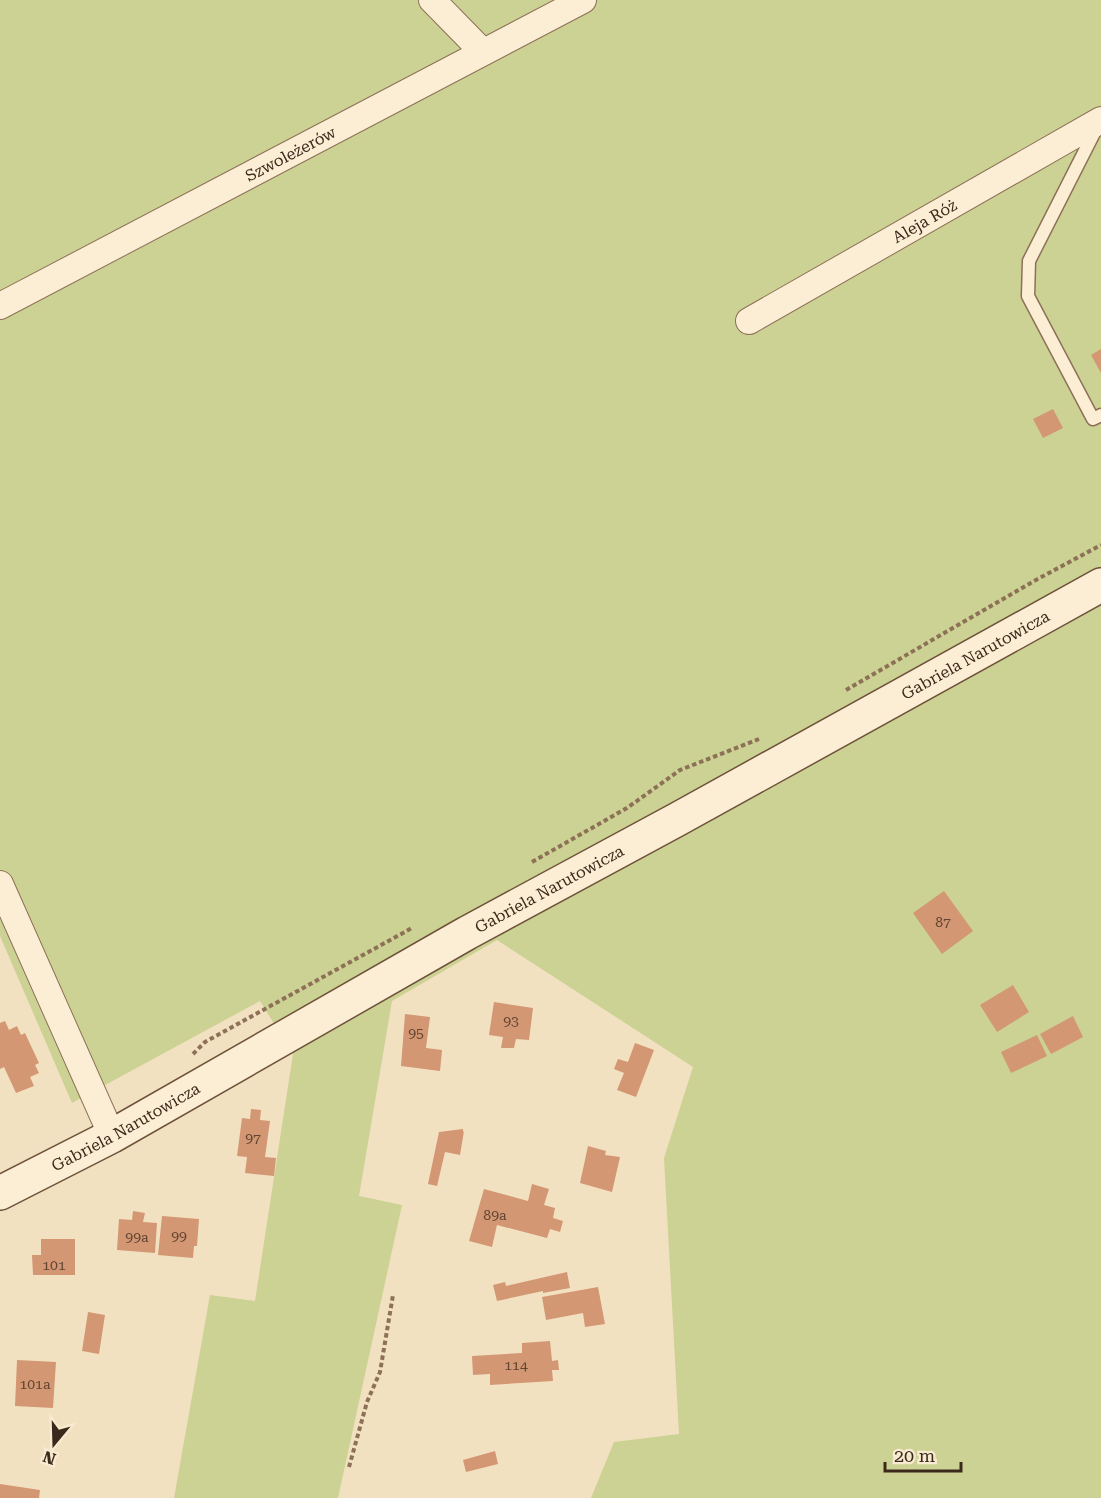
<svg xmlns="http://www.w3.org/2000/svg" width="1101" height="1498" font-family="'Roboto Serif',serif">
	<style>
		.green { fill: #ccd194 }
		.building { fill: #d39773 }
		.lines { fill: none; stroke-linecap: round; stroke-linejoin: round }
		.lane-casing { stroke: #8d7157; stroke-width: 15 }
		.street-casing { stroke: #8d7157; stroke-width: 28 }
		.secondary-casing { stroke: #6e523a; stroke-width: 36 }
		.path { stroke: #8d7157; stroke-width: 4; stroke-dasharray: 4.5 3; stroke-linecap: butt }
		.lane { stroke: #fceed5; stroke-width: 12 }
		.street { stroke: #fceed5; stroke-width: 26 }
		.secondary { stroke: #fceed5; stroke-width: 33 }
		.labels { text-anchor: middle; stroke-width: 6; stroke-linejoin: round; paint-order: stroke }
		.number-label { font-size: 14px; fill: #614532 }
		.street-label { font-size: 16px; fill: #3b2a1c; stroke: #f8ebd1 }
	</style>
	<rect width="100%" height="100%" fill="#f2e1c1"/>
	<path class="green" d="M0,0H1101V1498H591L614,1442L679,1434L664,1158L693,1067L497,940L392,1001L359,1196L402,1205L338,1498H174L210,1295L255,1301L293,1054L260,1001L72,1103L0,936Z"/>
	<path class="building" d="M1101,349V373L1091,355Z
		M1053,409L1063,428L1043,438L1033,419Z
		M944,891L973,931L942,954L913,913Z
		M1013,985L1029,1012L997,1032L980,1005Z
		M494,1002L533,1008L529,1040L516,1039L514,1048H501L503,1037L489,1035Z
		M405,1014L430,1017L426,1048L442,1050L440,1071L401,1066Z
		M1073,1016L1083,1037L1051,1054L1040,1034Z
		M5,1021L9,1030L17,1026L21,1035L25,1033L39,1063L35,1065L39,1073L30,1077L34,1086L16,1093L4,1067L0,1069V1023Z
		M1037,1035L1047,1056L1011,1073L1001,1052Z
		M635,1043L654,1050L636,1097L617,1090L624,1073L614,1069L618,1059L628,1062Z
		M251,1109L261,1110L260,1120L270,1121L265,1157L276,1158L274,1176L245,1173L247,1157L237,1156L242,1118L250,1119Z
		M463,1129V1132L464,1131L460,1155L445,1152L437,1186L428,1184L439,1132Z
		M588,1146L606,1151L605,1155L620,1157L612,1192L580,1183Z
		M532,1184L549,1189L544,1205L555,1208L553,1218L563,1221L560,1232L550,1229L547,1238L497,1225L492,1247L469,1241L484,1189L528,1201Z
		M133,1211L145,1213L143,1222L157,1223L155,1253L117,1250L119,1219L132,1220Z
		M162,1216L199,1219L197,1246H194L193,1258L158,1255Z
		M41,1239H75V1275H33L32,1255H41Z
		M567,1272L570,1288L543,1293V1291L497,1301L493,1285L505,1282L506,1286Z
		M598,1287L605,1324L585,1327L583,1313L546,1320L542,1297Z
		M88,1312L105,1315L99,1354L82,1351Z
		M550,1341L552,1361L558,1360L559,1370H552L553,1381L490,1385V1374L473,1375L472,1356L522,1353V1343Z
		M17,1360L56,1362L53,1408L15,1406Z
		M495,1451L498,1464L466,1472L463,1460Z
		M0,1484L40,1490L39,1498H0Z"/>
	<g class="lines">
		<g class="lane-casing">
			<path id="lane" d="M1097,127L1029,261L1028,296L1093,419L1101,415"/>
		</g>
		<g class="street-casing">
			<g id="street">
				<path d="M432,0L483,52"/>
				<path id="s1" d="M0,306L583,0"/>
				<path id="s2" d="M749,321L1101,120"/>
				<path d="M0,884L112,1136"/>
			</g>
		</g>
		<g class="secondary-casing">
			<g id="secondary">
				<path id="s3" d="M0,1193L112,1136L467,933L678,819L1101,585"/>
			</g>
		</g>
		<path class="path" d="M846,690L1034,581L1101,545
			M532,862L627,808L680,770L759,739
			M193,1054L205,1042L412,928
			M349,1467L367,1402L380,1372L393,1295"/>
		<use href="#lane" class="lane"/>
		<use href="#street" class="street"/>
		<use href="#secondary" class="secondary"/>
	</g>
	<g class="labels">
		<g class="number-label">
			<text x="943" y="927">87</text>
			<text x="511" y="1026">93</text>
			<text x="416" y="1038">95</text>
			<text x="253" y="1143">97</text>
			<text x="495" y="1220">89a</text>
			<text x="179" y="1241">99</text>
			<text x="137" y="1242">99a</text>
			<text x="54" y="1270">101</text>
			<text x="516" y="1370">114</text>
			<text x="35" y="1389">101a</text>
		</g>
		<g class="street-label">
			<text dy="6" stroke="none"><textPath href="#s1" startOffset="328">Szwoleżerów</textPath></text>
			<text dy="6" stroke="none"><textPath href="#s2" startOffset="202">Aleja Róż</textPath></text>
			<text dy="6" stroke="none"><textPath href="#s3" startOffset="1114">Gabriela Narutowicza</textPath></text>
			<text dy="6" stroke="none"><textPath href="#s3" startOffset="628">Gabriela Narutowicza</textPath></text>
			<text dy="6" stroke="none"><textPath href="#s3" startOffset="142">Gabriela Narutowicza</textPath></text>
		</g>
	</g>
	<g transform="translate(54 1444) rotate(199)" stroke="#f8ebd1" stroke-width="4.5" paint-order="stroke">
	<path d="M0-4.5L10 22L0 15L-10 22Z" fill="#3b2a1c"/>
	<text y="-9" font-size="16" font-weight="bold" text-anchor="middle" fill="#3b2a1c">N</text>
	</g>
	<path d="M885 1462v9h76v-9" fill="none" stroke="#3b2a1c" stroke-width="3"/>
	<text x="894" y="1462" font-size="18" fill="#3b2a1c" stroke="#f8ebd1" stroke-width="4.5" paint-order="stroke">20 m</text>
</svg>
